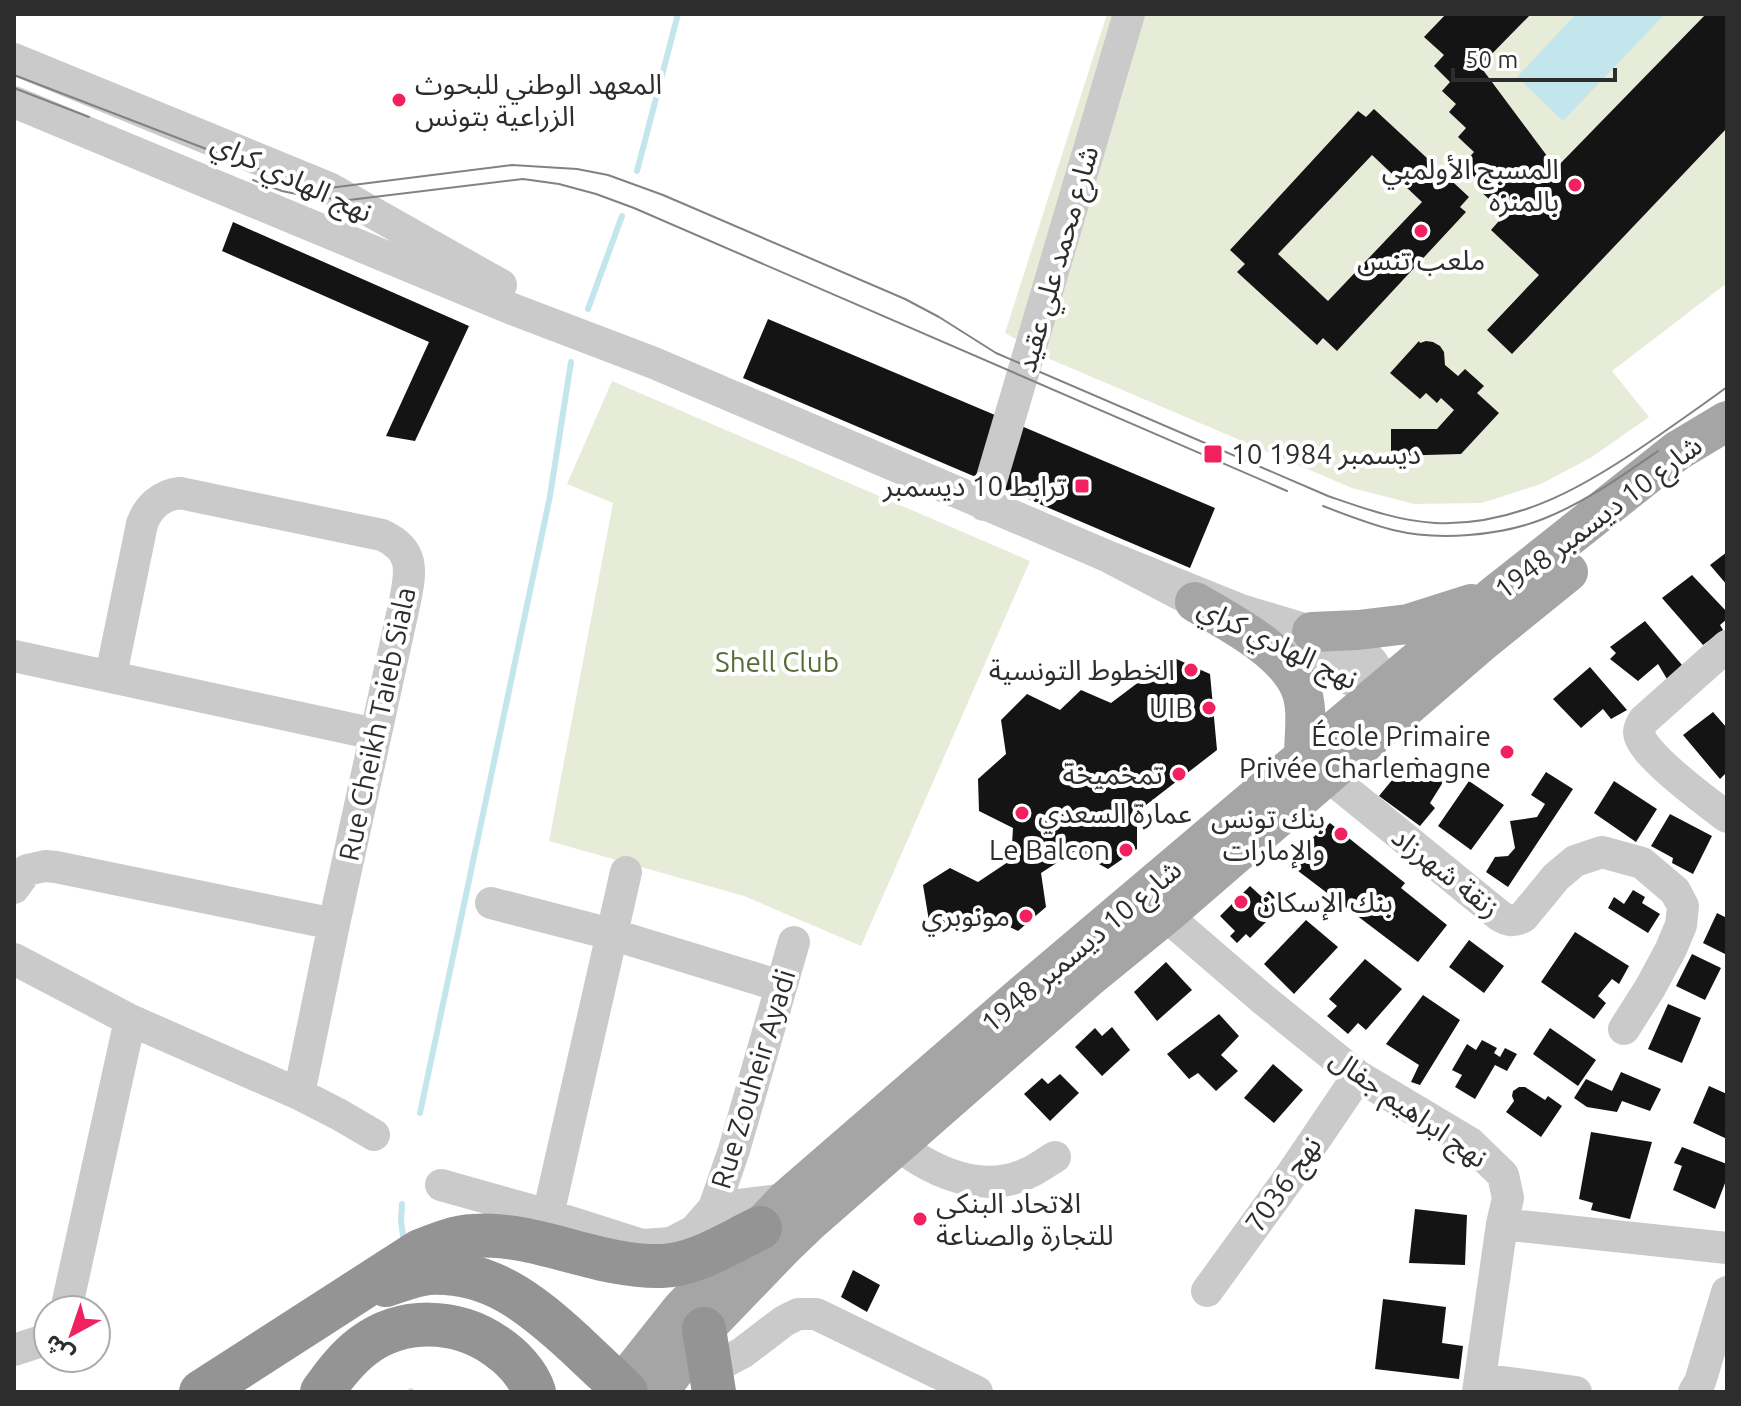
<svg xmlns="http://www.w3.org/2000/svg" width="1741" height="1406" font-family="Ubuntu,'Noto Sans Arabic',sans-serif">
	<style>
		.green { fill: #e7ecd9 }
		.water { fill: #c3e6ed }
		.lines { fill: none; stroke-linecap: round; stroke-linejoin: round }
		.stream { stroke: #c3e6ed; stroke-width: 6 }
		.building { fill: #141414; fill-rule: evenodd }
		.minor { stroke: #cacaca; stroke-width: 32 }
		.major { stroke: #a5a5a5; stroke-width: 40 }
		.highway { stroke: #949494; stroke-width: 44 }
		.tram { stroke: #828282; stroke-width: 2 }
		.highway-bridge { stroke: #949494; stroke-width: 44 }
		.poi-dot { fill: #f1215f; stroke: #fff; stroke-width: 3 }
		.labels { text-anchor: middle; stroke-width: 8; stroke-linejoin: round; paint-order: stroke }
		.poi-label { font-size: 28px; fill: #2d2d2d; stroke: #fff; text-anchor: end }
		.street-label { font-size: 28px; fill: #2d2d2d; stroke: #fff }
		.park-label { font-size: 28px; fill: #5b6b37; stroke: #fff }
	</style>
	<rect width="100%" height="100%" fill="#fff"/>
	<path class="green" d="M1107,14H1727V283L1612,371L1649,417L1592,457L1541,484L1482,503L1414,504L1352,488L1052,360L1005,333Z
		M612,381L1030,561L861,946L744,896L549,841L613,503L567,484Z"/>
	<path class="water" d="M1576,14H1665L1563,121L1517,77Z"/>
	<g class="lines">
		<path class="stream" d="M637,171L678,14
			M588,309L622,216
			M420,1113L550,496L571,362
			M402,1204L401,1221L403,1236
			M411,1392V1391"/>
	</g>
	<path class="building" d="M1446,14H1531L1480,66L1556,168L1706,14H1727V128L1512,354L1487,330L1539,275L1491,230L1505,214L1476,187L1481,183L1462,165L1474,152L1458,137L1466,128L1449,112L1456,104L1442,91L1450,82L1434,66L1444,55L1424,37Z
		M1374,109L1469,197L1460,207L1466,212L1337,351L1323,338L1317,345L1237,272L1245,264L1230,250L1358,111L1366,117ZM1372,155L1422,202L1328,301L1278,254Z
		M233,222L469,326L415,441L386,436L429,342L222,251Z
		M768,319L1215,508L1190,568L743,378Z
		M1419,341L1420,343L1426,341L1433,342L1440,346L1444,352L1445,365L1458,376L1465,369L1484,386L1477,393L1499,413L1461,454L1391,456V429H1437L1454,410L1441,398L1437,403L1426,393L1420,399L1390,373Z
		M1727,552V585L1710,565Z
		M1692,575L1727,612V619L1720,625L1723,630L1703,645L1662,598Z
		M1645,621L1682,665L1667,679L1658,664L1638,681L1610,659L1616,653L1610,647Z
		M1172,657L1210,674L1217,750L1137,812V849L1108,869L1075,851L1041,873L1046,907L1018,931L985,915L969,933L929,921L923,885L950,868L978,882L1011,860L1013,828L979,811L978,779L1006,754L1001,720L1027,694L1060,710L1081,690L1111,703Z
		M1590,667L1627,710L1611,719L1603,709L1581,728L1553,699Z
		M1713,712L1727,728V772L1720,779L1683,735Z
		M1416,757L1445,779L1430,803L1435,808L1420,826L1379,796L1397,774L1401,775Z
		M1546,772L1573,789L1508,887L1486,872L1495,857L1508,856L1515,848L1510,821L1537,817L1545,804L1531,795Z
		M1469,781L1504,805L1471,850L1438,826Z
		M1614,781L1657,809L1636,842L1594,813Z
		M1670,814L1712,836L1693,874L1672,863L1673,858L1651,846Z
		M1330,823L1405,883L1401,888L1447,925L1418,962L1285,861Z
		M1250,886L1262,897L1269,891L1283,905L1250,938L1246,934L1237,943L1230,936L1235,931L1220,916Z
		M1633,890L1645,897L1642,903L1660,914L1648,933L1608,908L1614,897L1624,904Z
		M1717,913L1727,918V955L1703,943Z
		M1306,920L1338,947L1294,994L1264,964Z
		M1575,932L1629,966L1619,984L1612,979L1598,996L1606,1003L1594,1019L1541,982Z
		M1469,940L1504,966L1484,993L1449,967Z
		M1692,954L1721,968L1705,1000L1676,986Z
		M1365,959L1402,989L1366,1030L1358,1023L1348,1034L1327,1016L1337,1006L1329,999Z
		M1166,962L1192,990L1157,1021L1134,992Z
		M1423,995L1460,1020L1420,1085L1411,1082L1419,1065L1386,1044Z
		M1668,1004L1701,1018L1682,1063L1648,1049Z
		M1219,1014L1239,1036L1221,1055L1238,1071L1216,1091L1198,1073L1189,1079L1167,1054Z
		M1112,1027L1130,1050L1102,1076L1075,1047L1095,1028L1102,1036Z
		M1550,1028L1596,1060L1578,1086L1533,1054Z
		M1482,1040L1497,1048L1494,1053L1500,1057L1505,1048L1517,1054L1507,1071L1495,1065L1475,1099L1455,1087L1462,1075L1452,1070L1467,1044L1476,1050Z
		M1273,1064L1303,1090L1274,1123L1244,1098Z
		M1621,1072L1661,1089L1650,1111L1622,1101L1617,1112L1587,1107L1574,1098L1586,1079L1612,1091Z
		M1060,1074L1079,1093L1050,1121L1024,1094L1042,1078L1048,1084Z
		M1709,1086L1727,1094V1139L1693,1123Z
		M1519,1087H1525L1545,1100L1548,1096L1562,1106L1541,1137L1506,1112L1514,1101L1512,1096L1513,1091Z
		M1591,1132L1652,1142L1630,1219L1591,1210L1593,1203L1579,1199Z
		M1682,1147L1727,1164V1178L1715,1209L1673,1190L1682,1166L1674,1163Z
		M1415,1209L1467,1215L1465,1265L1409,1263Z
		M853,1270L880,1285L867,1312L841,1297Z
		M1383,1299L1446,1307L1442,1343L1463,1346L1459,1379L1375,1369Z"/>
	<g class="lines">
		<path class="minor" d="M14,59L329,188L501,285
			M14,102L512,309L654,363L1107,556L1241,610L1337,639L1365,654L1372,662L1380,675L1379,692L1344,677L1270,641
			M984,505L1129,14
			M1107,556L1214,612
			M1727,646L1644,720C1642,723 1639,728 1639,732C1637,751 1711,805 1727,817
			M14,656L375,734
			M111,675L142,524C148,507 161,495 180,493L382,535C415,550 411,571 405,601L334,924L299,1094
			M1327,775L1500,916C1509,921 1514,922 1523,917L1556,877L1575,861L1602,852L1642,863L1675,891L1683,906L1681,925L1671,949L1650,988L1624,1029
			M14,888L27,870L45,866L56,867L334,924
			M1149,901L1264,1000L1358,1076L1470,1143L1503,1175L1508,1198L1502,1224L1478,1392
			M491,903L611,934L780,986
			M14,959L130,1020L299,1094L340,1115L374,1135
			M880,1128C916,1165 976,1198 1028,1173C1038,1169 1046,1162 1055,1157
			M441,1185L548,1215L642,1245L671,1243L694,1231L714,1208L734,1150L794,942
			M714,1208L787,1199
			M548,1215L626,872
			M1502,1224L1727,1248
			M1207,1291L1289,1178L1358,1076
			M66,1310L130,1020
			M14,1350L48,1339
			M708,1358L727,1361L742,1353L784,1321L798,1314H816L977,1392
			M1480,1379L1576,1392
			M1694,1392L1700,1382L1727,1292"/>
		<path class="major" d="M1195,602C1229,622 1283,649 1300,687C1309,708 1304,734 1304,756
			M1312,632L1358,630L1408,624L1471,604
			M616,1392L682,1309L787,1199L1018,999L1494,596L1677,451L1727,421
			M659,1392L704,1329L784,1246L808,1223L1089,977L1165,915L1479,644L1568,572"/>
		<path class="highway" d="M386,1285C399,1281 415,1274 429,1273C490,1270 530,1303 573,1342
			M704,1329L714,1392
			M201,1392L420,1251C438,1244 454,1237 473,1236C535,1231 598,1268 662,1266C696,1265 730,1242 760,1228
			M322,1392C334,1375 346,1359 363,1346C402,1317 456,1318 496,1346C511,1356 528,1373 534,1392"/>
		<path class="tram" d="M14,75L274,175L299,183L329,188L512,165L577,169L608,175L663,195L905,299L939,317L996,353L1328,496C1363,508 1398,521 1435,523C1519,527 1591,483 1658,436C1681,420 1704,404 1727,387
			M14,88L89,117
			M253,180L282,191L311,197L349,200L523,179L559,184L596,194L634,208L1287,491
			M1323,506C1346,515 1369,524 1393,530C1438,541 1500,536 1543,519C1584,503 1622,476 1658,451"/>
		<path class="highway-bridge" d="M573,1342L626,1392"/>
	</g>
	<g class="poi-dot">
		<circle cx="399" cy="100" r="8"/>
		<circle cx="1575" cy="185" r="8"/>
		<circle cx="1421" cy="231" r="8"/>
		<rect x="1203" y="444" width="20" height="20" rx="4"/>
		<rect x="1074" y="478" width="16" height="16" rx="4"/>
		<circle cx="1191" cy="670" r="8"/>
		<circle cx="1209" cy="708" r="8"/>
		<circle cx="1507" cy="752" r="8"/>
		<circle cx="1179" cy="774" r="8"/>
		<circle cx="1022" cy="813" r="8"/>
		<circle cx="1341" cy="834" r="8"/>
		<circle cx="1126" cy="850" r="8"/>
		<circle cx="1241" cy="902" r="8"/>
		<circle cx="1026" cy="916" r="8"/>
		<circle cx="920" cy="1219" r="8"/>
	</g>
	<g class="labels">
		<g class="poi-label">
			<text x="415" y="94" text-anchor="start">المعهد الوطني للبحوث<tspan x="415" dy="32">الزراعية بتونس</tspan></text>
			<text x="1559" y="179">المسبح الأولمبي<tspan x="1559" dy="32">بالمنزه</tspan></text>
			<text x="1421" y="270" text-anchor="middle">ملعب تنس</text>
			<text x="1231" y="464" text-anchor="start">10 ديسمبر 1984</text>
			<text x="1066" y="496">ترابط 10 ديسمبر</text>
			<text x="1175" y="680">الخطوط التونسية</text>
			<text x="1193" y="718">UIB</text>
			<text x="1491" y="746">École Primaire<tspan x="1491" dy="32">Privée Charlemagne</tspan></text>
			<text x="1163" y="784">تمخميخة</text>
			<text x="1038" y="823" text-anchor="start">عمارة السعدي</text>
			<text x="1325" y="828">بنك تونس<tspan x="1325" dy="32">والإمارات</tspan></text>
			<text x="1110" y="860">Le Balcon</text>
			<text x="1257" y="912" text-anchor="start">بنك الإسكان</text>
			<text x="1010" y="926">مونوبري</text>
			<text x="936" y="1213" text-anchor="start">الاتحاد البنكي<tspan x="936" dy="32">للتجارة والصناعة</tspan></text>
		</g>
		<g class="street-label">
			<text transform="translate(292 177) rotate(25)" y="10">نهج الهادي كراي</text>
			<text transform="translate(1057 259) rotate(-74)" y="10">شارع محمد علي عقيد</text>
			<text transform="translate(1598 517) rotate(-37)" y="10">شارع 10 ديسمبر 1948</text>
			<text transform="translate(1278 643) rotate(26)" y="10">نهج الهادي كراي</text>
			<text transform="translate(377 724) rotate(-78)" y="10">Rue Cheikh Taieb Siala</text>
			<text transform="translate(1446 872) rotate(38)" y="10">زنقة شهرزاد</text>
			<text transform="translate(1081 946) rotate(-40)" y="10">شارع 10 ديسمبر 1948</text>
			<text transform="translate(753 1079) rotate(-73)" y="10">Rue Zouheir Ayadi</text>
			<text transform="translate(1409 1108) rotate(35)" y="10">نهج ابراهيم جفال</text>
			<text transform="translate(1283 1184) rotate(-55)" y="10">نهج 7036</text>
		</g>
		<g class="park-label">
			<text x="777" y="672">Shell Club</text>
		</g>
	</g>
	<rect width="1741" height="1406" fill="none" stroke="#2d2d2d" stroke-width="32"/>
	<g transform="translate(72 1334) rotate(220)"><circle r="38" fill="#ffffff" stroke="#ababab" stroke-width="2"/>
	<path d="M0-6L14 30L0 20L-14 30Z" fill="#f1215f"/>
	<text y="-12" font-size="22" font-weight="bold" text-anchor="middle" fill="#2d2d2d">ش</text>
	</g>
	<path d="M1453 68v12h162v-12" fill="none" stroke="#2d2d2d" stroke-width="4"/>
	<text x="1465" y="68" font-size="24" fill="#2d2d2d" stroke="#ffffff" stroke-width="6" paint-order="stroke">50 m</text>
</svg>
